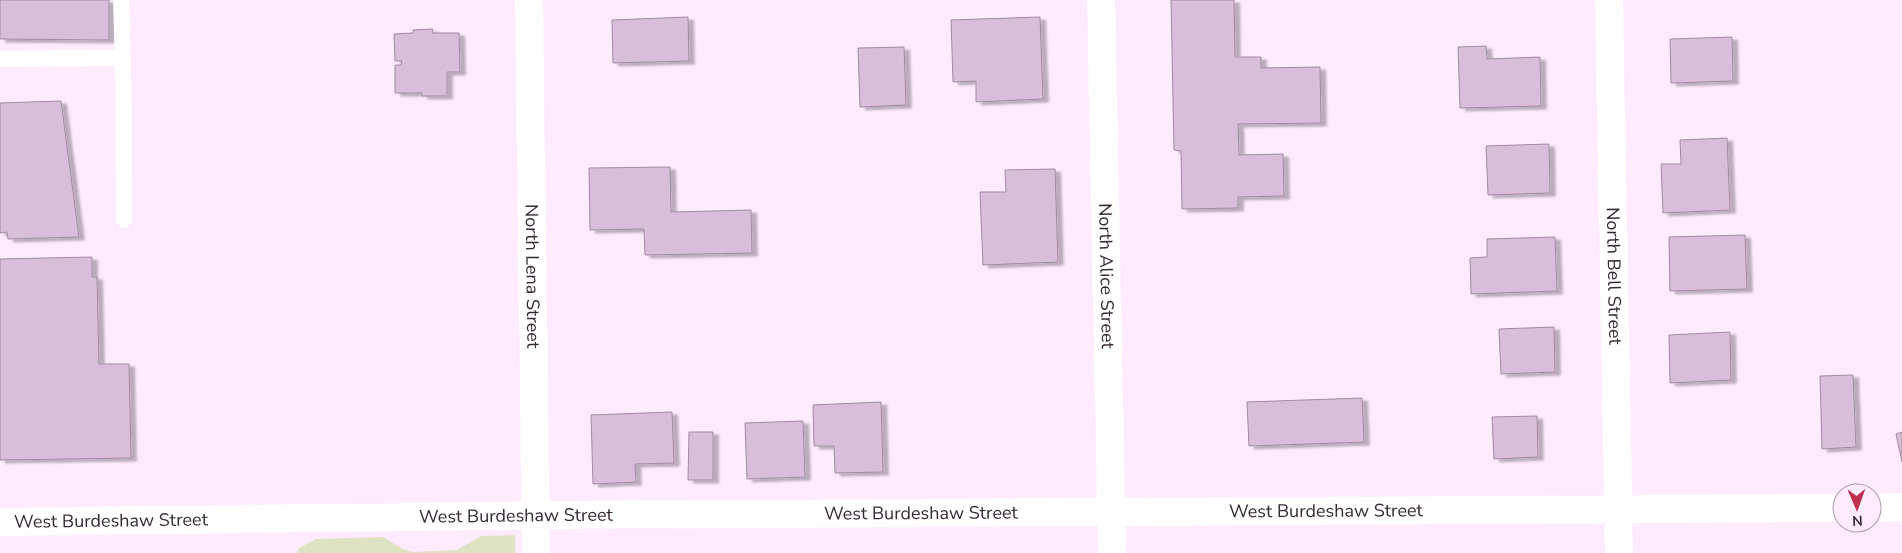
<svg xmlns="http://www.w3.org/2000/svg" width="1902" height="553" font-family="'Nunito Sans',sans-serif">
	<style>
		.green { fill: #dde2c2 }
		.building { fill: #d9bed9; stroke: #a08ba1; filter: url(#shadow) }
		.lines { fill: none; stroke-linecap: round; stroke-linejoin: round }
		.lane { stroke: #fff; stroke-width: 16 }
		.street { stroke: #fff; stroke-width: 28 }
		.labels { text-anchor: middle; stroke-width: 5; stroke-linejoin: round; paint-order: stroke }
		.street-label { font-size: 18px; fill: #342b34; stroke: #feebfe }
	</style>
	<defs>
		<filter id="shadow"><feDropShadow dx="5.5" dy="3" stdDeviation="1" flood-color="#0004"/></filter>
	</defs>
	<rect width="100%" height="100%" fill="#feebfe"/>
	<path class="green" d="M515,535V553H297L299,548L316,539L383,537L403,549L413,552L457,550L481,536Z"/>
	<path class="building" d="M0,0H109V40L0,39Z
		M1171,0H1234L1235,57H1261V68L1320,67L1321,123L1238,124L1239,155L1283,154L1284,196L1238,197V208L1182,209L1181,151L1174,150Z
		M688,17L689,61L613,63L612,20Z
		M1040,17L1043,99L976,102V81L953,82L951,20Z
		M433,29L432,33H459L460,72H447V96H422V93H395V65H401L402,61H395L394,34L413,33V30Z
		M1732,37L1733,81L1671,83L1670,39Z
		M1486,46L1487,59L1540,57L1541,106L1460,108L1458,47Z
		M904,47L906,105L860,107L858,48Z
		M61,101L79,237L8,239L7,232L0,233V103Z
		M1727,138L1730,210L1663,213L1661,164H1681L1680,140Z
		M1549,144L1550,193L1488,195L1486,146Z
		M670,167L671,212L751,210L752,253L645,255L644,229L590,230L589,168Z
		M1055,169L1058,262L983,265L980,192H1006L1005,170Z
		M1745,235L1747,289L1670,291L1669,237Z
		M1555,237L1557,291L1471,294L1470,258L1487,257V239Z
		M92,257V277H97L99,364H129L131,458L0,460V259Z
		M1554,327L1555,372L1501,374L1499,329Z
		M1730,332L1731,380L1670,383L1669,335Z
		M1853,375L1856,447L1822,449L1820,376Z
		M1362,398L1364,442L1249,446L1247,402Z
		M881,402L883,472L835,473L834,446H814L813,405Z
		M672,412L674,463L635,464L636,482L593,484L591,415Z
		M1537,416L1538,457L1494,459L1492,417Z
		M803,421L805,477L747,479L745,423Z
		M689,432H713V480H688Z
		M1902,432V462L1896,434Z"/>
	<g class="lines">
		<path class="lane" d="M123,58L124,220
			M0,59L123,58L121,0"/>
		<g class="street">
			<path id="s1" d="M529,0L536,553"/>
			<path id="s2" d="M1101,0L1112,553"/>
			<path id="s3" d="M1609,0L1619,553"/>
			<path d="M1872,508L1902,507"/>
			<path id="s4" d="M0,522L563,515L1842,508"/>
		</g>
	</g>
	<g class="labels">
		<g class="street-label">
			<text dy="6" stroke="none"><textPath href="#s2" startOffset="276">North Alice Street</textPath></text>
			<text dy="6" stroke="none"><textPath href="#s1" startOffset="276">North Lena Street</textPath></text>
			<text dy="6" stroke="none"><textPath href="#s3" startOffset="276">North Bell Street</textPath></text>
			<text dy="6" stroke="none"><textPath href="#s4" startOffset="1326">West Burdeshaw Street</textPath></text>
			<text dy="6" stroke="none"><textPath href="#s4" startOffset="921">West Burdeshaw Street</textPath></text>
			<text dy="6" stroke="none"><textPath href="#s4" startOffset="516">West Burdeshaw Street</textPath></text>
			<text dy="6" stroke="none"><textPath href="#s4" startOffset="111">West Burdeshaw Street</textPath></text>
		</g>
	</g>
	<g transform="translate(1857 508) rotate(178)"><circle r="24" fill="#feebfe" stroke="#ad9ead"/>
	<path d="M0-4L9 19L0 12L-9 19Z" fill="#c02f4f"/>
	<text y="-8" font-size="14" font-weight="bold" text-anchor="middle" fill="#342b34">N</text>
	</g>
</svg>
